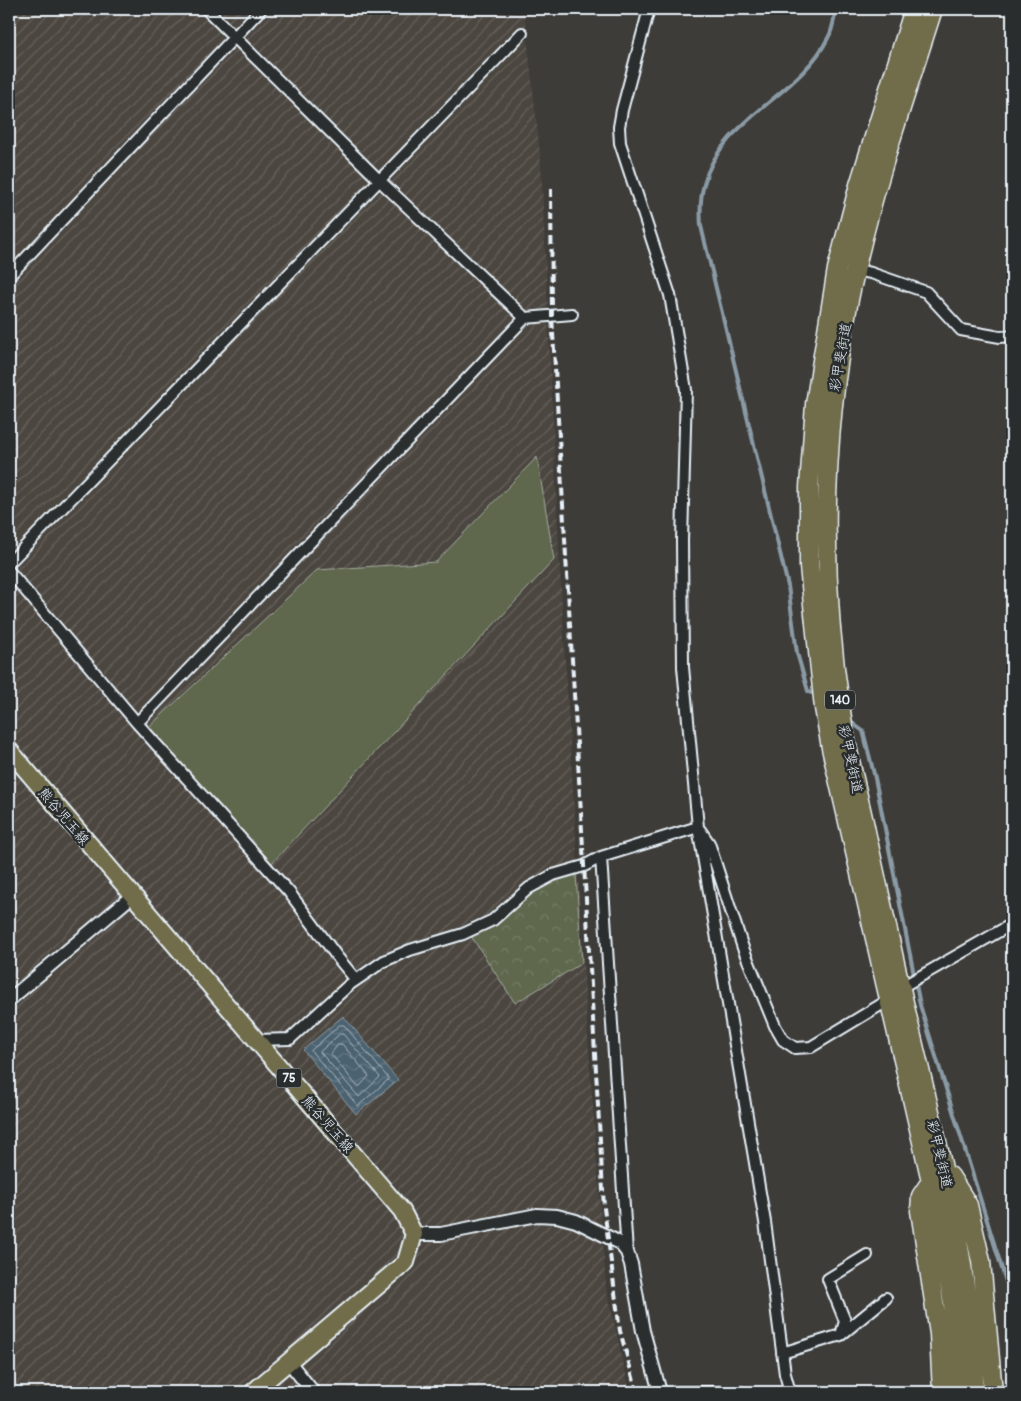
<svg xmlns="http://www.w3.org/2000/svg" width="1021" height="1401" font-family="Pangolin,'Klee One',sans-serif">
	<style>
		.industrial { fill: url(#industrial-furrows) }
		.park { fill: url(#park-crowns); stroke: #a4aca2 }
		.pitch { fill: #5f674d; stroke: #a4aca2 }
		.water { fill: url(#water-waves); stroke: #8a9ba6 }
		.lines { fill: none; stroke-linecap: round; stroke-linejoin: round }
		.shore { stroke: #aab8c2; stroke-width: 1 }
		.stream { stroke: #8a9ba6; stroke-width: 4 }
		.minor-casing { stroke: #e8f1f8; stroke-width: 14 }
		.tertiary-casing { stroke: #e8f1f8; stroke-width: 16 }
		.primary-casing { stroke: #e8f1f8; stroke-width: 20 }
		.trunk-casing { stroke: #e8f1f8; stroke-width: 21 }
		.minor { stroke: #2a2d2e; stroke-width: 10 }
		.tertiary { stroke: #2a2d2e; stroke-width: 12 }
		.primary { stroke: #716d4b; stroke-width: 16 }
		.trunk { stroke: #716d4b; stroke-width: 18 }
		.rail { stroke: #e8f1f8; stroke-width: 4; stroke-dasharray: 8 4; stroke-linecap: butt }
		.labels { text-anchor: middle; stroke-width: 5; stroke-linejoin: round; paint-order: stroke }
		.shield { fill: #2a2d2e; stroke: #afb6bb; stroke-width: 1 }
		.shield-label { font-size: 12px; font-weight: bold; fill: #e8f1f8 }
		.street-label { font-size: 14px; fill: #e8f1f8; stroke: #2a2d2e }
	</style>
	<defs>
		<pattern id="industrial-furrows" width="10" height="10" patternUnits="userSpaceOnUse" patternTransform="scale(1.25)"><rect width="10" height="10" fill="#4c4640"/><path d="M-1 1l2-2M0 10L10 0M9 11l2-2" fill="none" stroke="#66615c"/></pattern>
		<pattern id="park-crowns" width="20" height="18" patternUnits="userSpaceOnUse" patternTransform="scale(1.25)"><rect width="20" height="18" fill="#5f674d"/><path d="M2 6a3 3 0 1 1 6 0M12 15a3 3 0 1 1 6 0" fill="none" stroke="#767d67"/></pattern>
		<pattern id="water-waves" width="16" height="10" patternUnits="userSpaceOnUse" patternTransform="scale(1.25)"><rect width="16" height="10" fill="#4c6270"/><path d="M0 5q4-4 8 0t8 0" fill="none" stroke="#667985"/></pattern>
	</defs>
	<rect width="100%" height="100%" fill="#3e3c39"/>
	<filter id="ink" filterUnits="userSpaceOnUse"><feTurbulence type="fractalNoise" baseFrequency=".02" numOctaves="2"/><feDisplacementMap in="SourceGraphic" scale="10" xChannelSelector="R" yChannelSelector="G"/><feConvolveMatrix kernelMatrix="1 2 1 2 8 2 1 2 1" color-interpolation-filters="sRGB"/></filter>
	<g filter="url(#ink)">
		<path class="industrial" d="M9,9H524L541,163L560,572L587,1025L606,1287L630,1392H9Z"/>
		<path class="park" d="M576,875L582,963L515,1003L471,936L497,925L530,891L553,878Z"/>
		<path class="pitch" d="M537,457L554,560L272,863L149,727L317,570L436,562Z"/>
		<path class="water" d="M343,1016L398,1080L356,1114L303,1050Z"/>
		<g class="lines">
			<path class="shore" d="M340,1025H344L389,1079L358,1106L311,1051Z
				M340,1034H343L380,1077L359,1097L320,1052Z
				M339,1044H342L369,1076L360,1086H357L331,1054Z"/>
			<path class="stream" d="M811,693L808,691L797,653L788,586L701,226C700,212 700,198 704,184C719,121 800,95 828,38C833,30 834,18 836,9
				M848,720L863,731L875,778L920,1005L1012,1301"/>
			<g class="minor-casing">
				<path id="minor" d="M206,9L379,180L525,318
					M649,9L622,110L619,127L620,143L670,295L686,390L682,541L683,667L698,827L765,1222L785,1374L790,1392
					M855,270L871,273L926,292L961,330L1000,337L1012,336
					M9,276L261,9
					M9,563L522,33
					M9,571L137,723L289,892L338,958L356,980
					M137,723L525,318L572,314
					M700,830L709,843L743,948L775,1026L783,1040L795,1048L811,1047L887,1001L900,988L1012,924
					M601,857L627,1252
					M257,1040L290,1039L349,985L384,961L410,950L463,934L493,920L529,888L553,875L584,866L601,857L698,827
					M841,1335L886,1298
					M782,1353L841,1335L845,1321L828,1279L867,1255
					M678,1392H741"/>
			</g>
			<g class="tertiary-casing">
				<path id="tertiary" d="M9,1000L132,896
					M414,1234H441L537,1215L557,1216L576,1221L620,1243L627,1252L631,1264L643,1331L660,1392
					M289,1362L313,1392"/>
			</g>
			<g class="primary-casing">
				<path id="primary" d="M9,750L402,1211L414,1234L406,1262L253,1392"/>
			</g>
			<g class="trunk-casing">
				<path id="trunk" d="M914,9L859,185L837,269L815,404L809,487V567L824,708L831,748L931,1181L953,1303L957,1392
					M933,9C906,94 876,179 856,267C822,415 818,569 842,718C848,758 859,797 867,836C885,917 902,998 922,1078C947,1182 972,1285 974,1392
					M950,1176L968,1205L981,1261L993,1392
					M931,1181L921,1196L920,1211L939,1334L942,1392"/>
			</g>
			<use href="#minor" class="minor"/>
			<use href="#tertiary" class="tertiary"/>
			<use href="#primary" class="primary"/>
			<use href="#trunk" class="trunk"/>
			<path class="rail" d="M551,189L552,316L604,1208L620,1331L637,1392"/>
		</g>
	</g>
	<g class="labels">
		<g class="shield">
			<rect x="825" y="690.5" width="30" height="19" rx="4"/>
			<rect x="276.5" y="1068.5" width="25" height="19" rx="4"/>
		</g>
		<g class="shield-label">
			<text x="840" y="704">140</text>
			<text x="289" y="1082">75</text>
		</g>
		<g class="street-label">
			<text transform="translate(840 357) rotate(-80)" y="5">彩甲斐街道</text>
			<text transform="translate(851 759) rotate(78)" y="5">彩甲斐街道</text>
			<text transform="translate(64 816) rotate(50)" y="5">熊谷児玉線</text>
			<text transform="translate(328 1124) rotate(49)" y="5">熊谷児玉線</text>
			<text transform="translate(940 1154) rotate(77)" y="5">彩甲斐街道</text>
		</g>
	</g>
	<rect width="1021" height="1401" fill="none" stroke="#2a2d2e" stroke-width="30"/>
	<rect x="15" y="15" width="991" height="1371" fill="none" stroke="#e8f1f8" stroke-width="2" filter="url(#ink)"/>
</svg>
